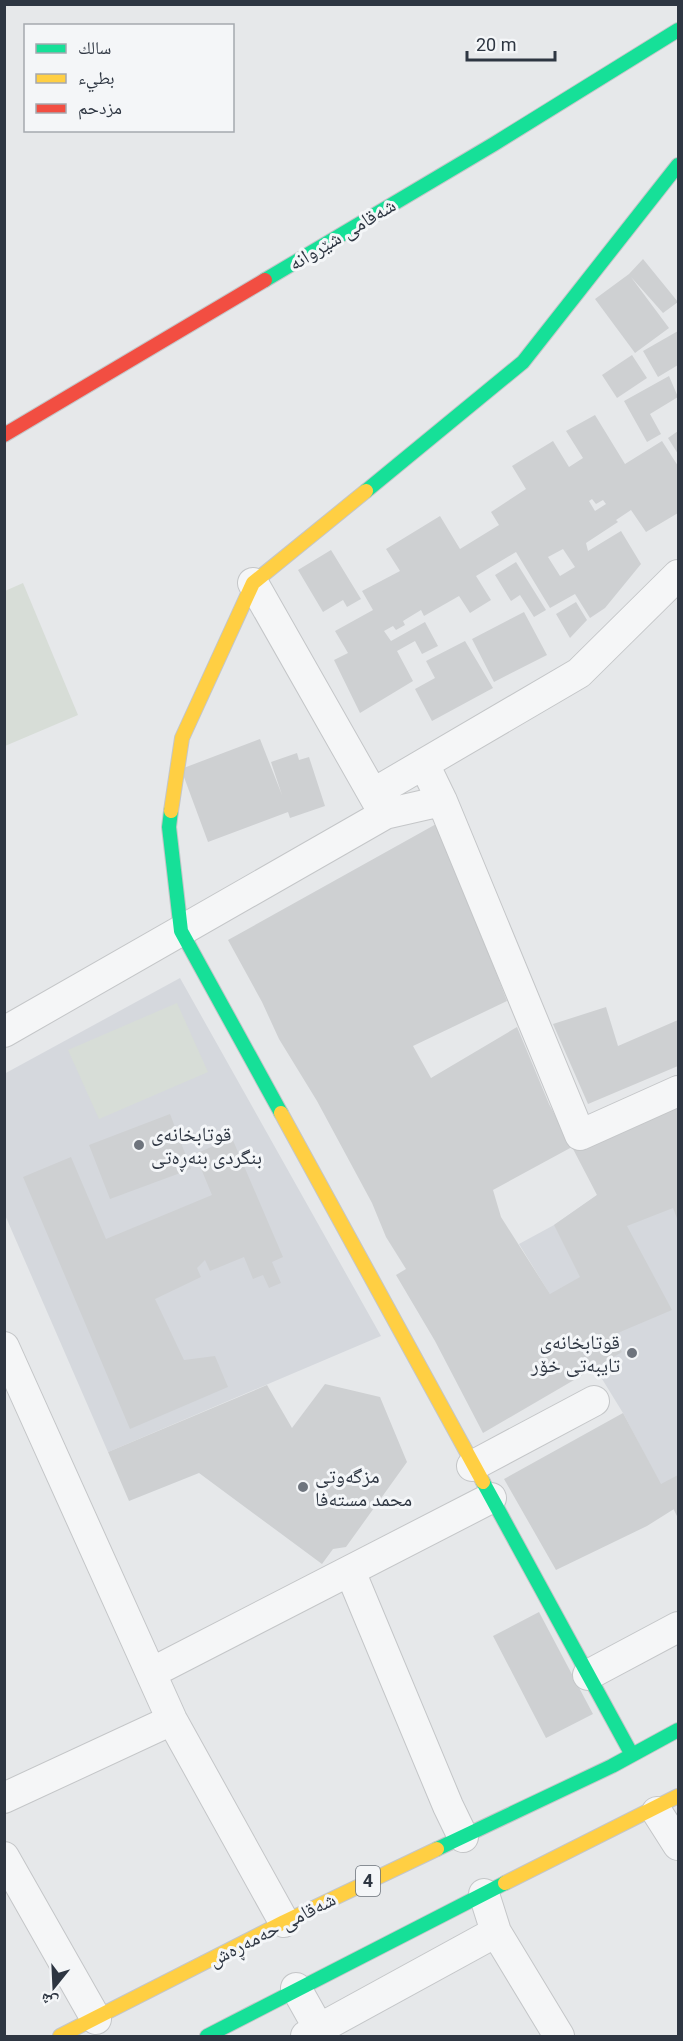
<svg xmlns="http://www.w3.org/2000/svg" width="683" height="2041" font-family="Roboto,'Noto Naskh Arabic',sans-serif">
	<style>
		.built { fill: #d5d8dd }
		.green { fill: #d7ddd7 }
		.building { fill: #ced0d2; fill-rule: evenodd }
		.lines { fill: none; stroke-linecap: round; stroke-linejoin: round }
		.street-casing { stroke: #c4c6c8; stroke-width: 32 }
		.fast-casing { stroke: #c4c6c8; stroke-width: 16 }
		.slow-casing { stroke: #c4c6c8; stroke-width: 16 }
		.jam-casing { stroke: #c4c6c8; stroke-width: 16 }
		.street { stroke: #f5f6f7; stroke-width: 30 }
		.fast { stroke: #16e098; stroke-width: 14 }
		.slow { stroke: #ffcf43; stroke-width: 14 }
		.jam { stroke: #f24e42; stroke-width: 14 }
		.poi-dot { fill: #6e747d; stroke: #f4f6f8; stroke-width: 2 }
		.labels { text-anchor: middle; stroke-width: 6; stroke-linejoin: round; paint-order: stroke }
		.shield { fill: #f4f6f8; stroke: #697079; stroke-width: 1.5 }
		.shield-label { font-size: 18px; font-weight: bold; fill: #2e3642 }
		.street-label { font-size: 20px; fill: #2e3642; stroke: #f4f6f8 }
		.poi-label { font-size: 20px; fill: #2e3642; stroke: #f4f6f8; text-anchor: start }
	</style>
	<rect width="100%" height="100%" fill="#e6e8ea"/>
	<path class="built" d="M180,978L381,1336L108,1452L5,1215L4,1074Z
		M597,1195L615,1230L678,1205V1518L623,1413L519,1244L554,1225Z"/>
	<path class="green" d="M23,583L78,715L5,746V591Z
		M177,1003L208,1072L99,1119L68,1050Z"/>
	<path class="building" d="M643,259L678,302L663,313L631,277L669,328L635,353L595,299L629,274Z
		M678,331V365L658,377L643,351Z
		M632,355L647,378L617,398L602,375Z
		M669,376L678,397L650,414L661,434L647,442L624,401Z
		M595,415L625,464L662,441L678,466V513L646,532L631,510L616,520L618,522L586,543L588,551L621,531L641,564L605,608L590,618L575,594L550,608L516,552L476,576L491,600L470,613L459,596L424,616L421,610L403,621L405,625L396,630L393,626L384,631L391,641L425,622L438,646L422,654L415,641L397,651L413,681L360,713L334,660L348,653L335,631L373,610L362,591L400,571L386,549L440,516L460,549L499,525L491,512L526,489L512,466L553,441L569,467L583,458L566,431ZM592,499L596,504L603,500L606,504L595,511L589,501ZM563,549L575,567L560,576L548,557Z
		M678,431V454L668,438Z
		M331,550L361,599L347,607L343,600L323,612L298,570Z
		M516,562L546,610L534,617L520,595L511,601L495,575Z
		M576,602L587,620L570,638L556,614Z
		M524,612L547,655L494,682L472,639Z
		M465,641L493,688L432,721L415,689L435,678L426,661Z
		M260,739L282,795L271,762L297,753L299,760L309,757L325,806L290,818L288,812L208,842L181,769Z
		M438,823L507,1001L413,1046L431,1078L517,1027L549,1104L572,1147L678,1106V1221L673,1208L627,1226L672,1310L613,1335L622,1352L483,1433L435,1341L396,1275L406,1269L386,1237L372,1203L317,1101L279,1039L262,1002L228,940ZM572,1147L597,1195L554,1225L580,1277L550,1294L501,1217L493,1190Z
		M606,1007L618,1046L678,1020V1066L588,1104L553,1024Z
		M170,1114L191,1169L110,1199L89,1145Z
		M232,1138L283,1257L272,1262L281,1283L269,1288L263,1275L253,1279L244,1257L210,1271L205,1260L197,1268L201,1277L155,1299L184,1360L215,1356L228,1387L130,1429L23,1177L71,1157L106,1239L212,1195L195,1154Z
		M325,1384L380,1397L407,1462L346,1547L333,1549L322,1564L199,1473L129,1501L108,1452L267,1385L292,1428Z
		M623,1413L661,1484L678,1475V1518L674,1509L647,1526L556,1570L504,1479Z
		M539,1612L593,1714L546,1738L493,1636Z"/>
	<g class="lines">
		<g class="street-casing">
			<path id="street" d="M253,583L382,810
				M424,764L442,801L580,1135L678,1091
				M374,793L579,673L678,575
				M4,1032L385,814L442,801
				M4,1347L172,1720L284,1922
				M472,1466L594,1401
				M350,1571L448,1806L463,1837
				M151,1673L491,1498
				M588,1675L678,1627
				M4,1798L172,1720
				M657,1812L678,1845
				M4,1857L96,2019
				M484,1894L496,1932L559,2036
				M296,1988L323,2036
				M306,2036L496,1932"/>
		</g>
		<g class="fast-casing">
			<path id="fast" d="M265,280L494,144L678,30
				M366,491L523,362L678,165
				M171,811L169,827L181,931L281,1113
				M483,1482L632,1755
				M437,1849L612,1766L678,1730
				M207,2036L505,1883"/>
		</g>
		<g class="slow-casing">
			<path id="slow" d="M171,811L182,738L253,583L366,491
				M281,1113L483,1482
				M505,1883L678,1796
				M60,2036L284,1922L437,1849"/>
		</g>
		<g class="jam-casing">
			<path id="jam" d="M4,435L265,280"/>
		</g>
		<use href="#street" class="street"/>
		<use href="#fast" class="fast"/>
		<use href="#slow" class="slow"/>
		<use href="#jam" class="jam"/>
	</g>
	<g class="poi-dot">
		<circle cx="139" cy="1145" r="6"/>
		<circle cx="632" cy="1353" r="6"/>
		<circle cx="303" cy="1487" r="6"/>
	</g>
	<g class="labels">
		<rect class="shield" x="356" y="1866" width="24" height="30" rx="4.5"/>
		<g class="shield-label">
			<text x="368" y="1887">4</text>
		</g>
		<g class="street-label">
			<text transform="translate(342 234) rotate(-31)" y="7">شەقامی شێروانە</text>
			<text transform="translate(272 1929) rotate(-27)" y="7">شەقامی حەمەڕەش</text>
		</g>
		<g class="poi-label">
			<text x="151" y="1141">قوتابخانەی<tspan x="151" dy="23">بنگردی بنەڕەتی</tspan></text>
			<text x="620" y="1349" text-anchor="end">قوتابخانەی<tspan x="620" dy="23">تایبەتی خۆر</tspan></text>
			<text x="315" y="1483">مزگەوتی<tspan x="315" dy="23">محمد مستەفا</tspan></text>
		</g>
	</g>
	<rect width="683" height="2041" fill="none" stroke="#2e3642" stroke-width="12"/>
	<rect x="24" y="24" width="210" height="108" fill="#f4f6f8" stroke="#a5a9af" stroke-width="1.5"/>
	<rect x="36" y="44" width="30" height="9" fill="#16e098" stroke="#a5a9af" stroke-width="1.5"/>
	<text x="78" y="54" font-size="18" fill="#2e3642">سالك</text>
	<rect x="36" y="74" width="30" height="9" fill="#ffcf43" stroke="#a5a9af" stroke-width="1.5"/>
	<text x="78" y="84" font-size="18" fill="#2e3642">بطيء</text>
	<rect x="36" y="104" width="30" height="9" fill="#f24e42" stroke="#a5a9af" stroke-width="1.5"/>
	<text x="78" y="114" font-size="18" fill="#2e3642">مزدحم</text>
	<g transform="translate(54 1987) rotate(198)" stroke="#f4f6f8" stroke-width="4.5" paint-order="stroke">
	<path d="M0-4.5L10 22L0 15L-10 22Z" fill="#2e3642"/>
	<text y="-9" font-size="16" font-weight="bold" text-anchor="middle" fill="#2e3642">ش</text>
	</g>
	<path d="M467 51v9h88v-9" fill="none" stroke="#2e3642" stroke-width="3"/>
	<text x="476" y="51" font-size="18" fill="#2e3642" stroke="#f4f6f8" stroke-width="4.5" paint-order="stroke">20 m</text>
</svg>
